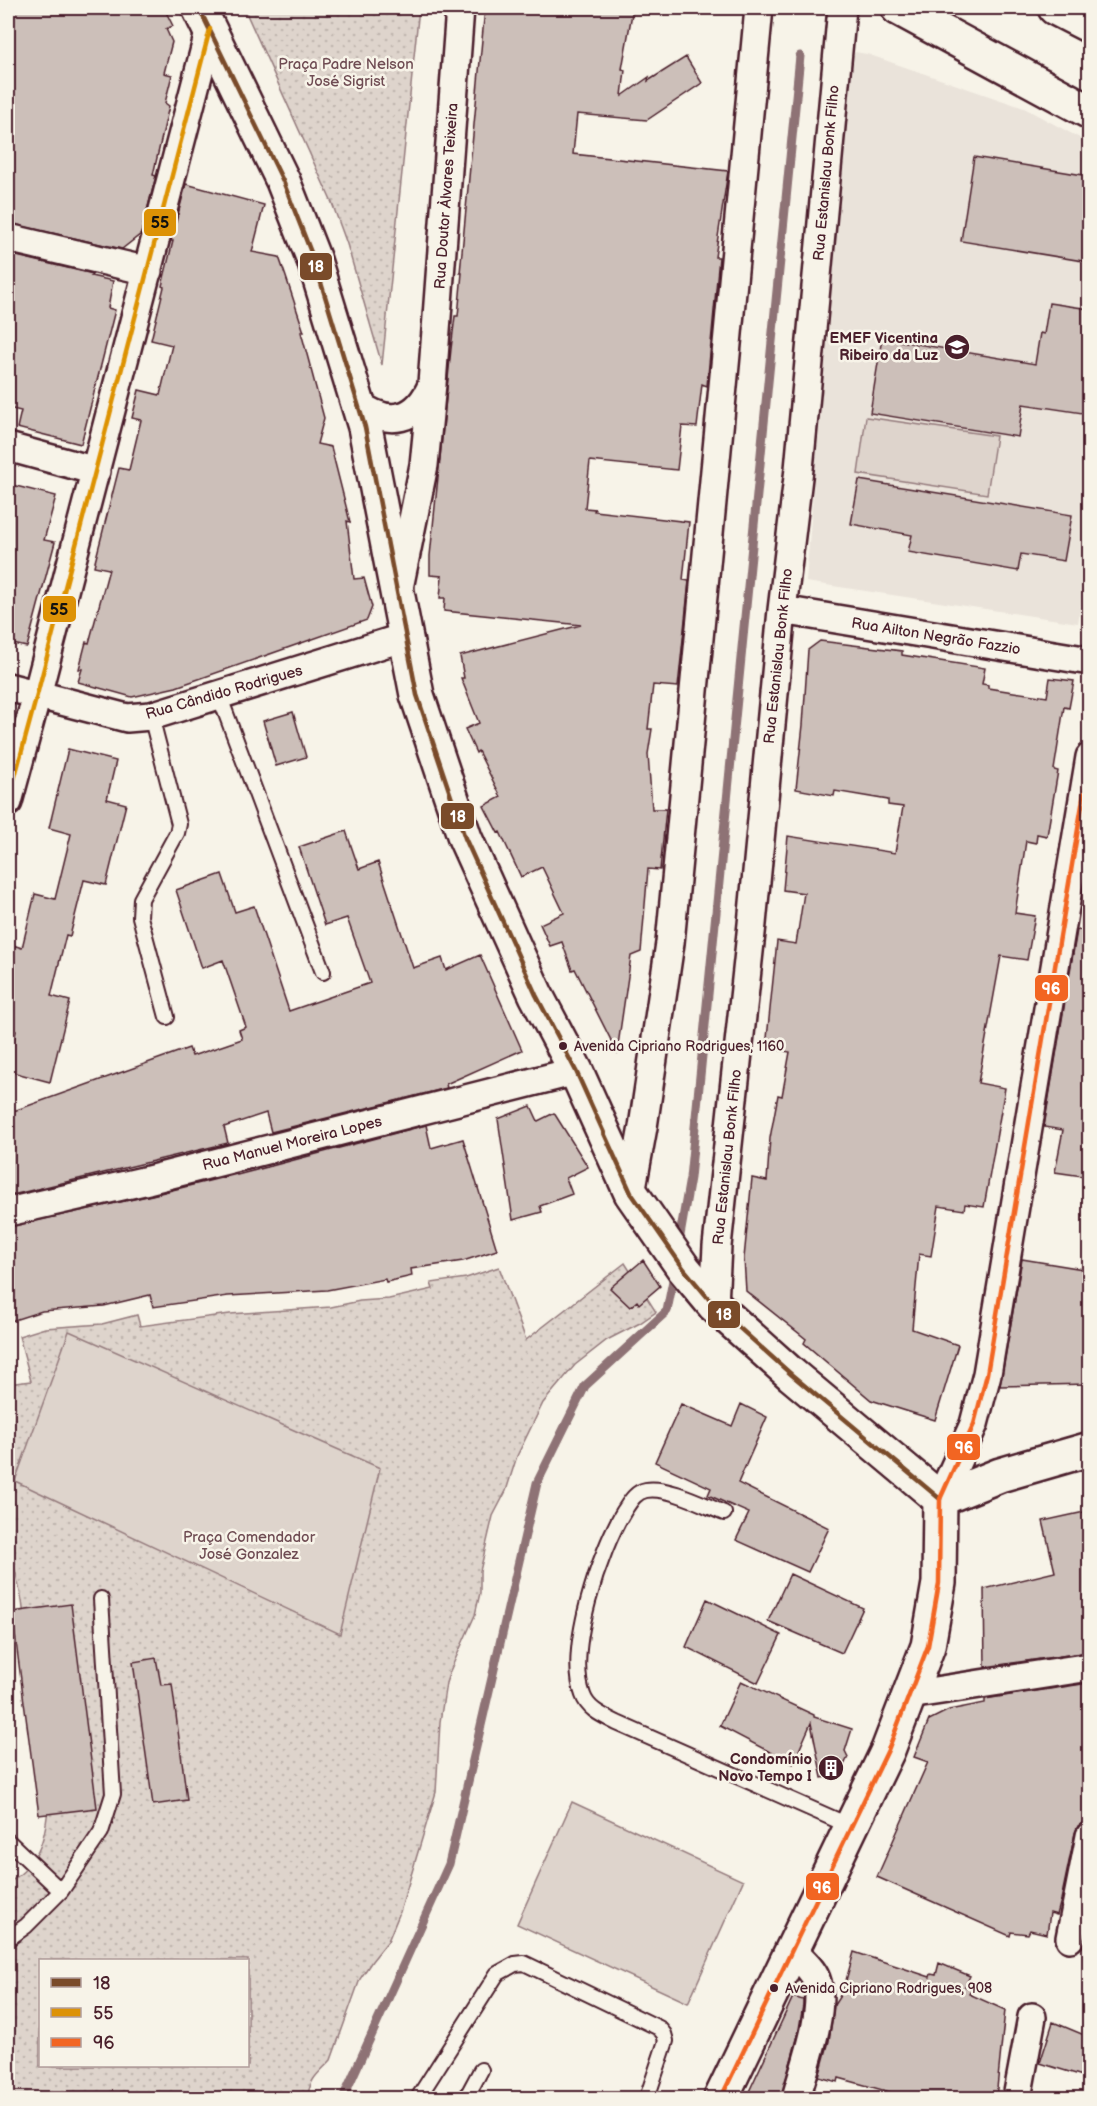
<svg xmlns="http://www.w3.org/2000/svg" width="1097" height="2106" font-family="'Balsamiq Sans',sans-serif">
	<style>
		.built { fill: #eae3da }
		.grass { fill: url(#grass-dots); stroke: #947a7c; stroke-width: 1.5; fill-rule: evenodd }
		.pitch { fill: #ded4cc; stroke: #947a7c; stroke-width: 1.5 }
		.lines { fill: none; stroke-linecap: round; stroke-linejoin: round }
		.stream { stroke: #8e7275; stroke-width: 9 }
		.building { fill: #ccbfb9; stroke: #4a1f2b; stroke-width: 1.5 }
		.service-casing { stroke: #4a1f2b; stroke-width: 18 }
		.minor-casing { stroke: #4a1f2b; stroke-width: 32 }
		.tertiary-casing { stroke: #4a1f2b; stroke-width: 38 }
		.secondary-casing { stroke: #4a1f2b; stroke-width: 38 }
		.service { stroke: #f7f3e8; stroke-width: 14 }
		.minor { stroke: #f7f3e8; stroke-width: 27 }
		.tertiary { stroke: #f7f3e8; stroke-width: 33 }
		.secondary { stroke: #f7f3e8; stroke-width: 33 }
		.bus-1-casing { stroke: #f7f3e8; stroke-width: 9 }
		.bus-2-casing { stroke: #f7f3e8; stroke-width: 9 }
		.bus-3-casing { stroke: #f7f3e8; stroke-width: 9 }
		.bus-1 { stroke: #7a4b2a; stroke-width: 4.5 }
		.bus-2 { stroke: #dd9206; stroke-width: 4.5 }
		.bus-3 { stroke: #f26522; stroke-width: 4.5 }
		.bus-dot { fill: #4a1f2b; stroke: #f7f3e8; stroke-width: 2 }
		.labels { text-anchor: middle; stroke-width: 5; stroke-linejoin: round; paint-order: stroke }
		.bus-label { font-size: 14px; fill: #4a1f2b; stroke: #f7f3e8; text-anchor: start }
		.park-label { font-size: 15px; fill: #6f4c53; stroke: #f7f3e8 }
		.street-label { font-size: 15px; fill: #4a1f2b; stroke: #f7f3e8 }
		.poi-label { font-size: 15px; font-weight: bold; fill: #4a1f2b; stroke: #f7f3e8; text-anchor: end }
		.line-badge { stroke: #f7f3e8; stroke-width: 2 }
		.badge-label { font-size: 16px; text-anchor: middle; font-weight: bold; fill: #fff }
		.pale-badge-label { font-size: 16px; text-anchor: middle; font-weight: bold; fill: #111 }
	</style>
	<defs>
		<pattern id="grass-dots" width="8" height="8" patternUnits="userSpaceOnUse" patternTransform="scale(1.5)"><rect width="8" height="8" fill="#ded4cc"/><path d="M2 2h.1M6 6h.1" fill="none" stroke="#c0b6af" stroke-width="1.8" stroke-linecap="round"/></pattern>
	</defs>
	<rect width="100%" height="100%" fill="#f7f3e8"/>
	<filter id="ink" filterUnits="userSpaceOnUse"><feTurbulence type="fractalNoise" baseFrequency=".0167" numOctaves="2"/><feDisplacementMap in="SourceGraphic" scale="12" xChannelSelector="R" yChannelSelector="G"/><feConvolveMatrix kernelMatrix="1 2 1 2 8 2 1 2 1" color-interpolation-filters="sRGB"/></filter>
	<g filter="url(#ink)">
		<path class="built" d="M855,52L867,54L1024,108L1089,143V552L1078,623L806,582L847,68Z"/>
		<path class="grass" d="M244,8H419L382,365L347,244L332,203Z
			M625,1263L656,1312L640,1323L607,1340L575,1365L543,1403L517,1456L506,1491L493,1516L480,1571V1593L475,1615L450,1671L446,1683L440,1722L436,1792L400,1912L388,1941L372,1961L360,1979L331,2060C325,2067 318,2072 313,2080C309,2086 310,2093 304,2098H8V1883C42,1862 45,1837 49,1800L22,1601L16,1574L8,1548V1384L31,1381L19,1336L45,1328L102,1324L137,1315L140,1326L230,1314L331,1307L360,1301L389,1299L433,1289L431,1283L466,1278L499,1267L526,1340ZM40,1960H248V2066H40Z"/>
		<path class="pitch" d="M866,417L996,436L987,494L858,474Z
			M69,1331L380,1468L340,1634L15,1481Z
			M572,1802L743,1881L688,2003L517,1924Z"/>
		<g class="lines">
			<path class="stream" d="M678,1247L690,1178L800,56
				M343,2098L449,1864L537,1483L585,1386L667,1311L675,1270"/>
		</g>
		<path class="building" d="M8,8H164L173,26L166,29L172,42L164,73L172,75L165,103L169,106L153,175L156,176L141,234L122,249L8,223Z
			M485,8H633L622,69L625,70L622,96L649,77L648,81L686,57L702,83L647,120L577,114L573,154L728,171L715,257H719L707,386L702,384L697,427L682,426L677,470L590,461L585,508L595,509L594,511L689,522L683,580L689,581L678,687L653,685L648,729H652L648,754L652,809H666L660,870L648,869L641,952L631,956L617,1052L575,969L572,970L562,942L550,946L540,924L564,913L542,867L521,877L500,832L498,833L484,806L501,797L478,751L476,753L465,729L479,723L461,678H464L460,656L581,625L444,611L445,598H440L442,576L430,575V556L451,349L455,316H458L462,273H460Z
			M974,157L1089,176V262L961,241Z
			M186,184L264,205L252,252L279,257L286,277L304,332H301L324,418L317,444L331,447L350,522L347,521L354,579L364,578L372,607L367,620L176,687L132,697L78,682L82,669H79L86,642L89,643L109,569L94,566L119,468L129,470L141,420L132,418L139,390L160,395L172,345L151,340L164,287L162,286L173,241H171Z
			M8,254L93,274L91,276L113,281L108,308L115,310L81,444L17,428L21,411L8,408Z
			M1049,303L1089,309V414L1023,404L1018,437L870,413L882,338L1035,364L1040,333L1044,334Z
			M859,480L1072,515L1064,561L1021,554L1018,571L908,552L912,535L851,524Z
			M8,484L56,496L44,540L55,542L27,647L8,643Z
			M820,641L902,651V655L985,668L982,684L988,685V688L1047,697L1050,678L1074,681L1069,708L1064,707L1054,770L1058,771L1047,836L1037,834L1036,843L1026,841L1015,913L1035,916L1027,960L1001,956L982,1061L978,1083L1005,1088L984,1207L965,1204L964,1210L939,1206L931,1256L919,1254L912,1329L958,1345L935,1420L871,1400L804,1343L806,1339L746,1291L744,1258L752,1178L767,1181L770,1138L778,1095L782,1096L790,1052L766,1048L777,941L796,944L804,893L783,890L788,836L895,853L903,807L888,805V800L835,791L834,796L796,789L803,725L808,650Z
			M293,712L306,757L276,766L263,721Z
			M68,749L116,761L107,799L126,804L106,885L84,880L70,936L66,935L51,996L70,1001L50,1082L8,1071V1063L16,1031L8,1029V967L13,945L22,948L35,894L55,899L71,834L49,828Z
			M346,831L359,869L378,862L413,968L442,958L446,970L480,955L522,1050L446,1084L447,1088L271,1132L266,1113L224,1127L228,1143L8,1196V1113L189,1048L192,1056L242,1039L239,1030L246,1027L223,960L202,968L176,890L222,874L235,912L254,906L289,1011L370,983L347,918L325,925L299,847Z
			M1077,930L1089,931V1177L1055,1172L1063,1130L1044,1127Z
			M531,1106L538,1121L554,1113L588,1167L566,1178L572,1194L540,1206L542,1212L513,1220L498,1119Z
			M426,1125L431,1148L463,1139L497,1250L463,1261L411,1269L412,1276L386,1282L385,1279L327,1290L228,1296L153,1307L150,1295L104,1306L42,1311L8,1322V1288L14,1286L8,1257V1227L152,1195L237,1174V1175Z
			M1022,1259L1089,1270V1384L1000,1386Z
			M643,1260L660,1286L639,1304L637,1301L630,1307L610,1288Z
			M681,1404L732,1426L741,1404L767,1417L738,1483L829,1528L808,1572L736,1540L749,1513L708,1495L711,1488L655,1462Z
			M1089,1511V1652L985,1667L984,1589L1055,1572L1043,1521Z
			M790,1574L863,1608L842,1653L768,1621Z
			M707,1599L781,1635L758,1683L686,1647Z
			M71,1604L97,1808L39,1815L12,1612Z
			M156,1658L161,1685L172,1684L187,1800L153,1805L133,1662Z
			M741,1681L814,1715V1717L852,1729L845,1751L848,1757L839,1775L822,1778L811,1723L793,1764L720,1726Z
			M1089,1683V1801H1087L1083,1823L1078,1826L1075,1833L1061,1900L1057,1915L1050,1913L1047,1934L1030,1930L1028,1934L1011,1932L1010,1936L877,1877L928,1762L914,1757L929,1720L949,1710L985,1703V1699Z
			M854,1952L930,1977L931,1974L936,1975L939,1963L970,1976L965,1986L972,1989L969,1994L1005,2010L996,2098H889L890,2092L839,2078L838,2082L819,2077L829,2041L834,2005L843,1991Z
			M793,1997L803,2000V2005L798,2035L781,2098H746Z
			M1053,2022L1089,2037V2078L1040,2063Z"/>
		<g class="lines">
			<g class="service-casing">
				<path id="service" d="M219,695L323,972
					M151,716L179,824L177,833L141,899L140,917L167,1017
					M724,1513C704,1505 667,1486 646,1490C635,1492 630,1502 624,1511C600,1550 566,1651 583,1695C588,1710 604,1716 617,1723L850,1826
					M8,1841L61,1891L101,1832L113,1794L101,1599
					M8,1939L26,1926L61,1891
					M418,2098L497,1974L515,1964L524,1963L659,2028L664,2034L666,2041L647,2098
					M466,2098L481,2070"/>
			</g>
			<g class="minor-casing">
				<path id="minor" d="M8,238L148,271
					M358,404C389,427 417,421 432,385
					M8,447L96,471
					M399,588L424,465L432,384L460,8
					M782,610L1090,661
					M8,687L127,718L151,716L405,637
					M8,802L37,695L210,29
					M631,1193L643,1127L670,943L759,8
					M8,1212L148,1180L576,1071
					M714,1305L717,1246L752,924L782,610L799,469L842,8
					M940,1499L974,1424L987,1374L1090,757
					M909,1695L1090,1667
					M1070,1938L1090,1836
					M792,1950C799,1958 812,1968 816,1979C827,2008 804,2068 796,2098
					M1017,2098L1032,2017"/>
			</g>
			<g class="tertiary-casing">
				<path id="tertiary" d="M940,1499L1000,1475L1090,1449"/>
			</g>
			<g class="secondary-casing">
				<path id="secondary" d="M199,8L283,181L314,260L365,427L417,695L465,838L536,995L576,1071L631,1193L684,1269L714,1305L792,1375L940,1499L939,1583L928,1646L888,1750L721,2098
					M898,8L1090,112
					M1055,8L1090,26"/>
			</g>
			<use href="#service" class="service"/>
			<use href="#minor" class="minor"/>
			<use href="#tertiary" class="tertiary"/>
			<use href="#secondary" class="secondary"/>
			<g class="bus-1-casing">
				<path id="bus-1" d="M199,8L283,181L314,260L365,427L417,695L465,838L536,995L576,1071L631,1193L684,1269L714,1305L792,1375L940,1499"/>
			</g>
			<g class="bus-2-casing">
				<path id="bus-2" d="M8,802L37,695L210,29"/>
			</g>
			<g class="bus-3-casing">
				<path id="bus-3" d="M721,2098L888,1750L928,1646L939,1583L940,1499L974,1424L987,1374L1090,757"/>
			</g>
			<use href="#bus-1" class="bus-1"/>
			<use href="#bus-2" class="bus-2"/>
			<use href="#bus-3" class="bus-3"/>
		</g>
	</g>
	<defs>
		<g id="school-disc" transform="scale(1.35)"><circle r="9.5" fill="#4a1f2b" stroke="#f7f3e8"/><path d="M0-5L7-2L0 1L-7-2ZM-4 1L0 2.5L4 1V4Q0 6-4 4Z" fill="#fff"/></g>
		<g id="building-disc" transform="scale(1.35)"><circle r="9.5" fill="#4a1f2b" stroke="#f7f3e8"/><path d="M-4-6H4V6H1V3H-1V6H-4ZM-2.5-4.3h1.7v1.8h-1.7ZM.8-4.3h1.7v1.8H.8ZM-2.5-1h1.7V.8h-1.7ZM.8-1h1.7V.8H.8Z" fill="#fff"/></g>
	</defs>
	<g fill-rule="evenodd">
		<use href="#school-disc" x="957" y="347"/>
		<use href="#building-disc" x="831" y="1768"/>
	</g>
	<g class="bus-dot">
		<circle cx="563" cy="1046" r="5"/>
		<circle cx="774" cy="1988" r="5"/>
	</g>
	<g class="labels">
		<g class="bus-label">
			<text x="574" y="1051">Avenida Cipriano Rodrigues, 1160</text>
			<text x="785" y="1993">Avenida Cipriano Rodrigues, 908</text>
		</g>
		<g class="park-label">
			<text x="346" y="69">Praça Padre Nelson<tspan x="346" dy="17">José Sigrist</tspan></text>
			<text x="249" y="1542">Praça Comendador<tspan x="249" dy="17">José Gonzalez</tspan></text>
		</g>
		<g class="street-label">
			<text transform="translate(826 173) rotate(-85)" y="5">Rua Estanislau Bonk Filho</text>
			<text transform="translate(446 196) rotate(-86)" y="5">Rua Doutor Àlvares Teixeira</text>
			<text transform="translate(936 636) rotate(9)" y="5">Rua Ailton Negrão Fazzio</text>
			<text transform="translate(778 656) rotate(-84)" y="5">Rua Estanislau Bonk Filho</text>
			<text transform="translate(224 692) rotate(-16)" y="5">Rua Cândido Rodrigues</text>
			<text transform="translate(292 1143) rotate(-14)" y="5">Rua Manuel Moreira Lopes</text>
			<text transform="translate(727 1157) rotate(-84)" y="5">Rua Estanislau Bonk Filho</text>
		</g>
		<g class="poi-label">
			<text x="938" y="343">EMEF Vicentina<tspan x="938" dy="17">Ribeiro da Luz</tspan></text>
			<text x="812" y="1764">Condomínio<tspan x="812" dy="17">Novo Tempo I</tspan></text>
		</g>
	</g>
	<g class="line-badge">
		<rect x="143" y="208" width="34" height="29" rx="6" fill="#dd9206"/>
		<rect x="299" y="252" width="34" height="29" rx="6" fill="#7a4b2a"/>
		<rect x="42" y="595" width="35" height="28" rx="6" fill="#dd9206"/>
		<rect x="440" y="802" width="35" height="28" rx="6" fill="#7a4b2a"/>
		<rect x="1034" y="974" width="35" height="28" rx="6" fill="#f26522"/>
		<rect x="707" y="1300" width="34" height="29" rx="6" fill="#7a4b2a"/>
		<rect x="946" y="1433" width="35" height="28" rx="6" fill="#f26522"/>
		<rect x="805" y="1872" width="35" height="29" rx="6" fill="#f26522"/>
	</g>
	<g class="badge-label">
		<text x="316" y="272">18</text>
		<text x="458" y="822">18</text>
		<text x="1051" y="994">96</text>
		<text x="724" y="1320">18</text>
		<text x="964" y="1453">96</text>
		<text x="822" y="1893">96</text>
	</g>
	<g class="pale-badge-label">
		<text x="160" y="228">55</text>
		<text x="59" y="615">55</text>
	</g>
	<rect width="1097" height="2106" fill="none" stroke="#f7f3e8" stroke-width="30"/>
	<rect x="15" y="15" width="1067" height="2076" fill="none" stroke="#4a1f2b" stroke-width="2" filter="url(#ink)"/>
	<rect x="39" y="1959" width="210" height="108" fill="#f7f3e8" stroke="#b29e9c" stroke-width="1.5"/>
	<rect x="51" y="1978" width="30" height="9" fill="#7a4b2a" stroke="#b29e9c" stroke-width="1.5"/>
	<text x="93" y="1989" font-size="18" fill="#4a1f2b">18</text>
	<rect x="51" y="2008" width="30" height="9" fill="#dd9206" stroke="#b29e9c" stroke-width="1.5"/>
	<text x="93" y="2019" font-size="18" fill="#4a1f2b">55</text>
	<rect x="51" y="2038" width="30" height="9" fill="#f26522" stroke="#b29e9c" stroke-width="1.5"/>
	<text x="93" y="2049" font-size="18" fill="#4a1f2b">96</text>
</svg>
